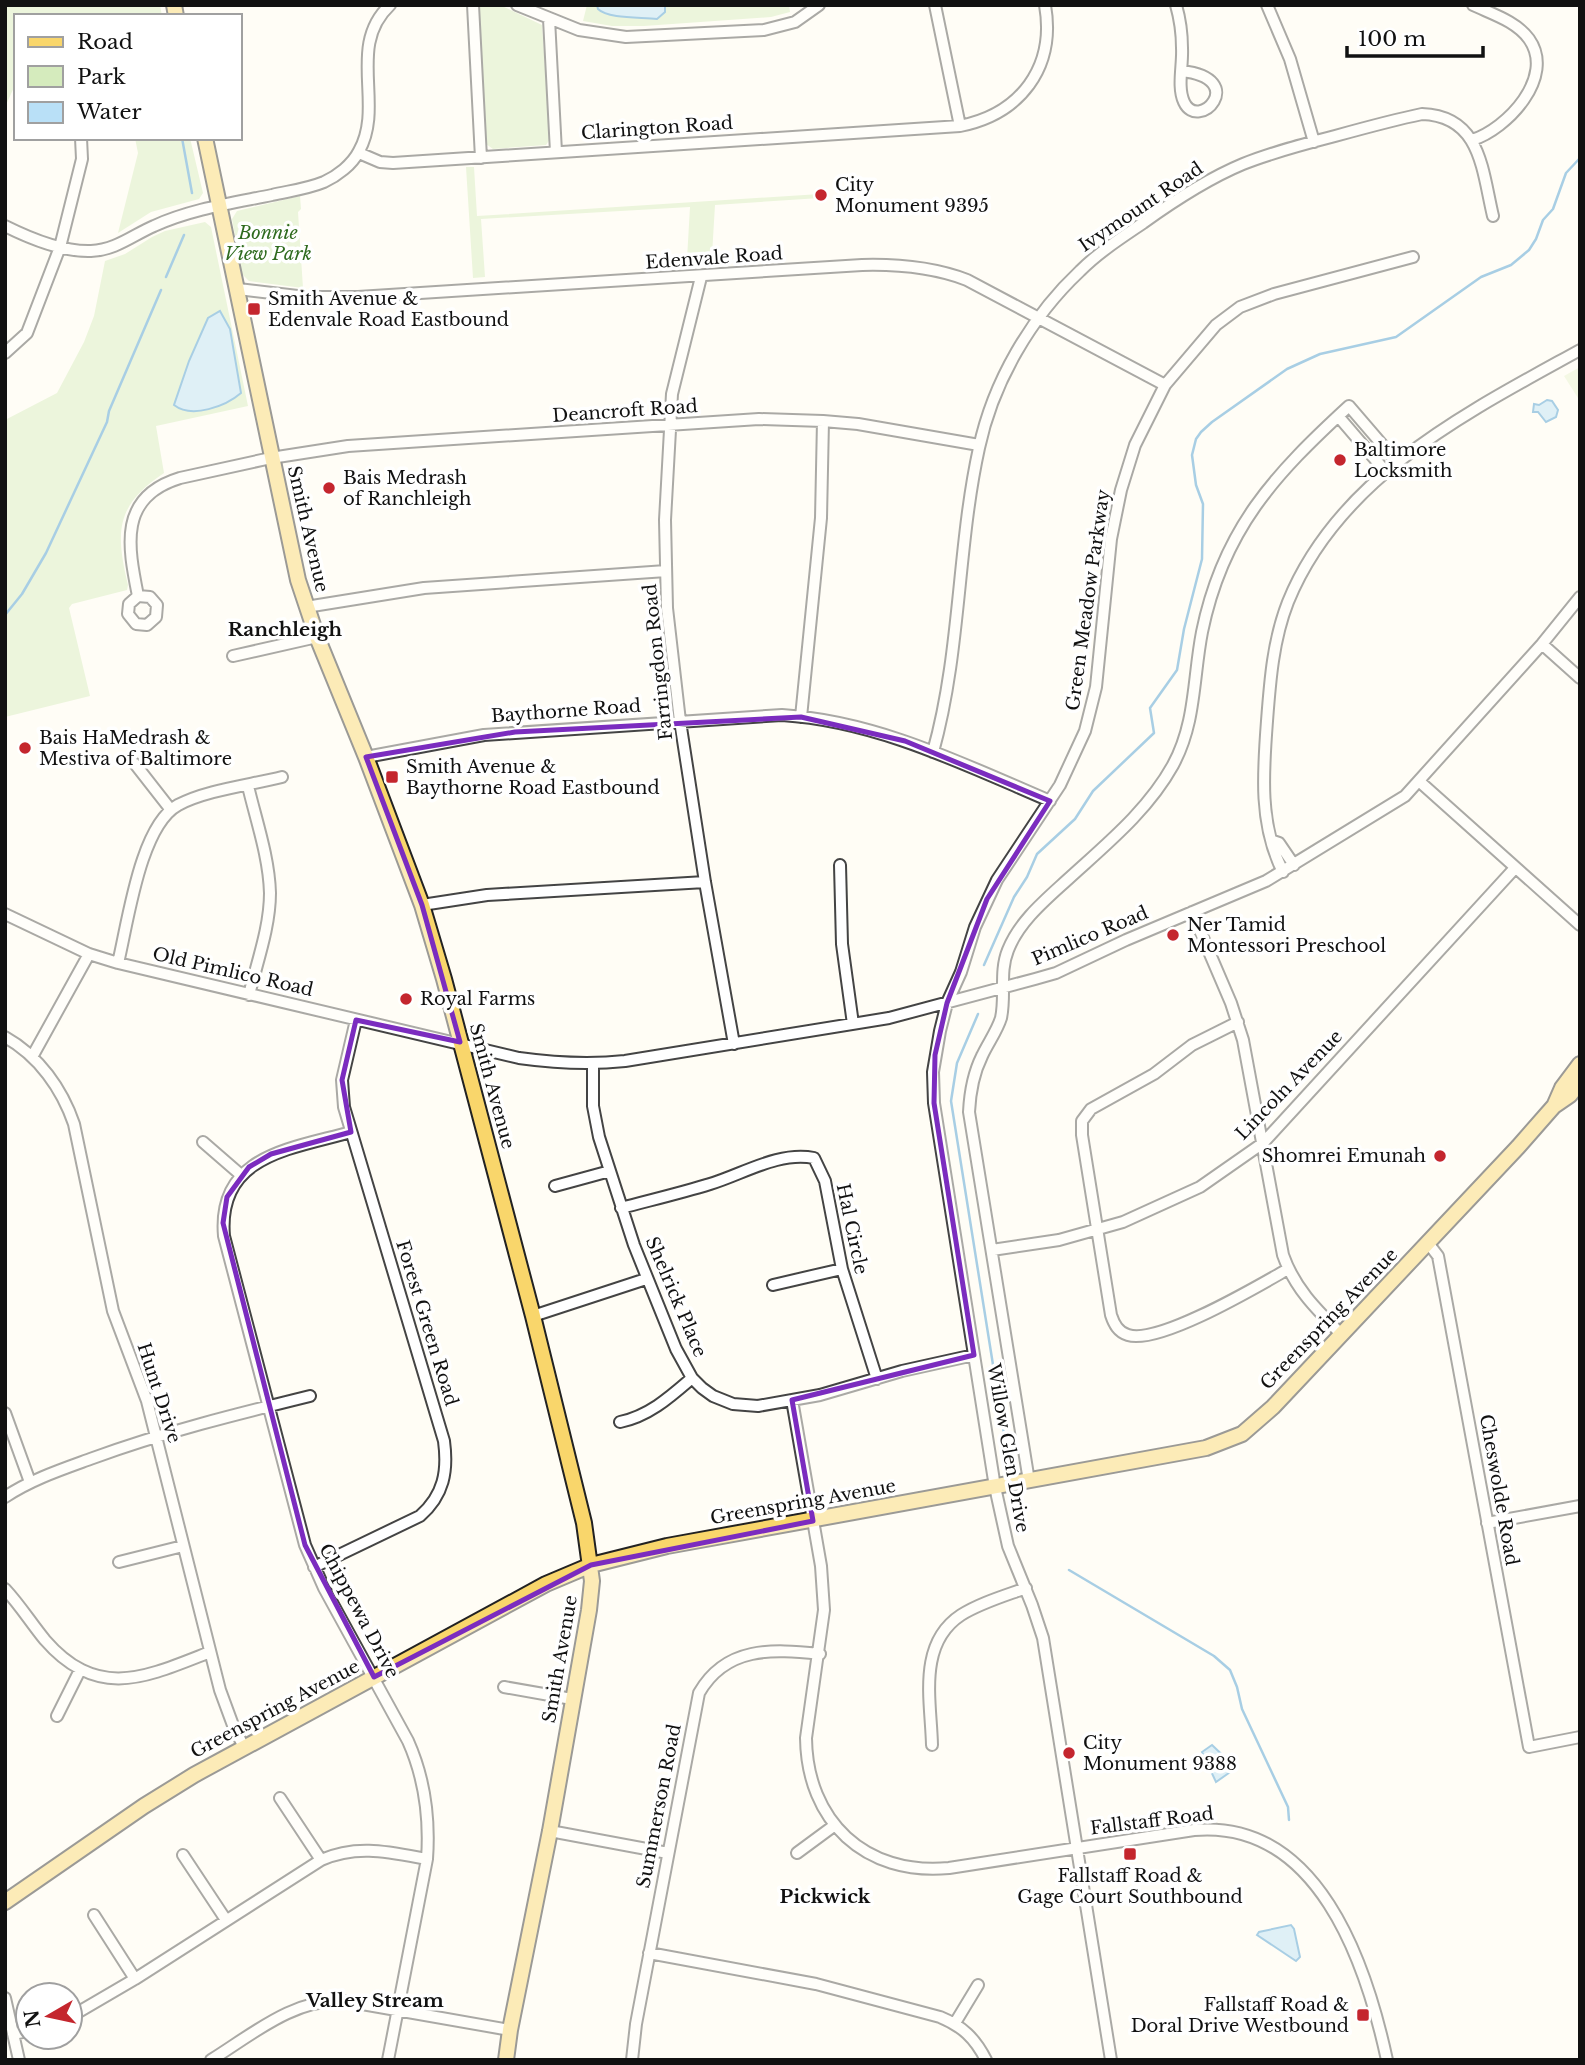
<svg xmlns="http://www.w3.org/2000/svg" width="1585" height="2065" font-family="'Libre Baskerville',serif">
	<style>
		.green { fill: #d5ebbd }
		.pitch { fill: #e6f2cf }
		.water { fill: #b9e0f7; stroke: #3f96cf; stroke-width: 2 }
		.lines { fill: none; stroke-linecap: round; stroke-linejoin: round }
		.stream { stroke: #3f96cf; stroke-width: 2.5 }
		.minor-casing { stroke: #444; stroke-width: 14 }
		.major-casing { stroke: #222; stroke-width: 18 }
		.minor { stroke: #fff; stroke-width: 10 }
		.major { stroke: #f9d66b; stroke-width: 14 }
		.marked { fill: none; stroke: #7b2cbf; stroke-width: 5; stroke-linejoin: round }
		.poi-dot { fill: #c4262e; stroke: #fff; stroke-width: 2.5 }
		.labels { text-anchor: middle; stroke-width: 7; stroke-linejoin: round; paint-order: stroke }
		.street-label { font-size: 18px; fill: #111; stroke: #fff }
		.poi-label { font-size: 18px; fill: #111; stroke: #fff; text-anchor: start }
		.park-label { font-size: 18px; font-style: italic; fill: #2f6b1f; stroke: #fff }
		.neighbourhood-label { font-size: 19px; font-weight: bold; fill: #111; stroke: #fff }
	</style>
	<rect width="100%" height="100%" fill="#fffdf5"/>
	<path class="green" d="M5,5H160L162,16H16V83L5,107Z
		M478,5H500L542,25L550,139L546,145L493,149L486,144Z
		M587,5H789L790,12L771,17L644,26H612L583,21Z
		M135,138H190L203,193L199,199L151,212L118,233L138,153Z
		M466,167H474L477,216L820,194V198L715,205L712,255L717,262L682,265L687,259L690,207L481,219L485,277L473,278Z
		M300,196L301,209L298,212L303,288L249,281L242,274L232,219L237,211Z
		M205,222L211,227L248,406L156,426L164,473C116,505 115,531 128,585L127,590L72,604L69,608L90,696L5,717V420L57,393L84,342L94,316L105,261L125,254L152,237L165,231Z"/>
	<path class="pitch" d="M1580,367V397L1578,398L1564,376Z"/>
	<path class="water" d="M597,5H665V12L657,19C642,17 608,19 598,9Z
		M220,311L230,329L241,393C226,406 192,419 174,405L189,361L208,318Z
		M1547,400L1552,401L1558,410L1556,417L1546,422L1538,412H1533L1534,404L1539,405Z
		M1212,1745L1236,1768L1216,1782L1202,1752Z
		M1291,1925L1294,1929L1300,1957L1296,1961L1257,1935L1259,1932Z"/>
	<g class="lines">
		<path class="stream" d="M182,138L192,193
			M166,277L184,235
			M5,615L22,594L46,553L107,422L109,411L161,290
			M984,965L1014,897L1027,877L1037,854L1075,819L1093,791L1154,733L1150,708L1177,670L1184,629L1202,559L1203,504L1196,485L1192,455L1196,439L1201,432L1212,422L1287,369L1320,354L1396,337L1481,277L1511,265L1529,250L1536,239L1543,220L1553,209L1566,173L1580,158
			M978,1014L957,1063L951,1101L1008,1459
			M1069,1570L1214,1656L1230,1670L1237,1687L1242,1709L1288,1807L1289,1820"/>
		<g class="minor-casing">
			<path id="minor" d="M473,5L481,158
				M517,5L579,30L626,37L764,30L795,22L819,5
				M935,5L960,126
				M1176,5C1180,19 1182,34 1182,48C1183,65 1177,87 1184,102C1198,133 1250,79 1182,71
				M1267,5L1290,59L1314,142
				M549,19L556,152
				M1472,140C1507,129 1556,77 1529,39C1516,21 1492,14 1473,5
				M359,153L380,162L393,163L960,126C1020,114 1056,68 1045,5
				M5,226C31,239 62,252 91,251C116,250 133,235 154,226C191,209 233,203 272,195C289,191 307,189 324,182C337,176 352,165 359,151C385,105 346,46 390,5
				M701,277L672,394L665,520L667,608L680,721L705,882L734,1044
				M238,289L306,297H358L862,265C899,264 933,267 967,280L1165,385
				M5,353L27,333L60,247L82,159L81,138
				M1338,416L1386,472
				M138,596L129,604L128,614L136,624L147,625L156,617L157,605L150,597L138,596C128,546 118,497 180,478L271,458L348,446L759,419L823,421L858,424L979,445
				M306,607L424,588L666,571
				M1542,644L1580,678
				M233,656L317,637
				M801,717L821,518L823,421
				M933,752C961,652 957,548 979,448C993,382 1031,317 1080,271C1099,252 1121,238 1143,223C1175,200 1207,179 1243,164C1273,152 1304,144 1335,136C1364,128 1393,120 1422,114C1481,116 1482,170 1493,216
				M366,757L484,735L782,715C877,721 963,764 1050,801
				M135,764L171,810
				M1420,782L1580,925
				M248,786C256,820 269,857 270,893C270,927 257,962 249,995
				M1273,841L1279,843L1294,865
				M840,865L842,944L853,1024
				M1283,872C1259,825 1263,773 1267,721C1270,681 1273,640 1288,602C1339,476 1468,412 1580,350
				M422,905L487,895L705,882
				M1192,912L1231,1003L1243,1040L1283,1255C1295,1289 1317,1310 1342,1335
				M5,914L89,954L118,963L519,1058C555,1063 588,1065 625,1061L889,1018L1035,979L1056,973L1126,940L1266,881L1405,796L1542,644L1580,597
				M118,963C128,922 140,826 178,805C206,790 250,785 282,777
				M1238,1022L1192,1045L1154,1074L1091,1109L1082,1121V1135L1111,1315C1114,1324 1118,1332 1128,1335C1159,1345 1258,1286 1288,1269
				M5,1037C39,1056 62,1089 74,1124L113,1311L147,1401L220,1690L234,1728L244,1747
				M32,1057L89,954
				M593,1064V1106L599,1137L634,1245L676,1349L692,1378L702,1388L713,1396L733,1404L758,1406L820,1395L902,1371L974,1355
				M351,1132C291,1149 217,1155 224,1236L305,1545L324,1588L408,1741C425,1779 430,1817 427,1859L388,2060
				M203,1142L241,1175
				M555,1186L610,1171
				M621,1208C651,1200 681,1193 710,1184C743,1174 779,1151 814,1158L825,1181L842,1269L877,1379
				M1428,1243L1438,1256L1529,1747L1580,1737
				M992,1250L1059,1240L1123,1222L1200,1187L1263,1143L1515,868
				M773,1285L842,1269
				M533,1316L646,1279
				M792,1400L821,1566L824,1610L806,1738C807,1821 865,1876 949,1868L1194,1830C1318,1819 1366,1963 1387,2060
				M5,1413L30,1482
				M620,1422C649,1416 670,1397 692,1378
				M1029,1481L969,1112C970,1092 973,1074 982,1056C988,1043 997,1031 1001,1018C1006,995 999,972 1008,950C1019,922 1044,901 1066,881C1104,846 1147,812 1173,765C1196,723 1193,678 1202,632C1223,529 1275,474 1349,406L1398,463
				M5,1497C32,1479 63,1469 93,1458C164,1432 237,1414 310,1396
				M1487,1523L1580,1506
				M119,1562L183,1546
				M314,1567L420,1516C444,1495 448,1471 444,1441L344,1107L342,1080L356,1020
				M5,1589C20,1605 31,1623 45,1640C98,1701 146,1677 210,1652
				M504,1687L572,1699
				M57,1716L80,1670
				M932,1745C931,1701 917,1644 961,1615C980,1603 1004,1596 1026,1588
				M280,1798L321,1860
				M550,1831L668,1853
				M797,1853L835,1825
				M183,1855L226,1920
				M94,1915L135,1979
				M649,1953L816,1984L940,2017C962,2026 975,2038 986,2060
				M5,1998L19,2060
				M70,2017L135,1979L321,1860C357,1844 389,1852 427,1859
				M955,2023L978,1985
				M13,2034L28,2031
				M211,2060C253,2034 294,1998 345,2001L510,2030
				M632,2060L636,2024L699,1693C726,1646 772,1649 820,1654
				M1111,2060L1043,1638L1032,1605L1008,1546L995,1487L934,1103L933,1072L940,1031L947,1003L961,972L975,927L997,880L1060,785L1085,731L1096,687L1111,539L1121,490L1135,445L1165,385L1216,325L1240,307L1274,294L1413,257"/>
		</g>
		<g class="major-casing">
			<path id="major" d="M174,5L176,16
				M205,138L298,580L317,637L366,757L422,905L444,979L533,1316L584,1523L592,1581L589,1610L550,1831L510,2030L506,2060
				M1555,1104L1562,1088L1580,1064
				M5,1902L144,1806L194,1775L546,1584L591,1565L667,1546L1206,1448L1242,1434L1273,1407L1518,1147L1554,1106L1570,1095L1580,1082"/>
		</g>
		<use href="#minor" class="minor"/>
		<use href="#major" class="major"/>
	</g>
	<path d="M0 0H1585V2065H0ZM801,717L905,741L1050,801L987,899L947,1003L935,1055L934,1103L974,1355L792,1400L813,1521L591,1565L374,1677L305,1545L223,1223L227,1197L249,1167L271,1154L351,1132L342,1080L356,1020L460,1042L422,905L366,757L515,732Z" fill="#fffdf5" fill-opacity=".55" fill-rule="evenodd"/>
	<path class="marked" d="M801,717L905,741L1050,801L987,899L947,1003L935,1055L934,1103L974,1355L792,1400L813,1521L591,1565L374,1677L305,1545L223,1223L227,1197L249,1167L271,1154L351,1132L342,1080L356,1020L460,1042L422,905L366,757L515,732Z"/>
	<g class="poi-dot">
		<circle cx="821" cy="195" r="7"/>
		<rect x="247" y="302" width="14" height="14" rx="3.5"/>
		<circle cx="1340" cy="460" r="7"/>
		<circle cx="329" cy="488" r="7"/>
		<circle cx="25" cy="748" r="7"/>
		<rect x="385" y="770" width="14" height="14" rx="3.5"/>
		<circle cx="1173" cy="935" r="7"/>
		<circle cx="406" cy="999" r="7"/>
		<circle cx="1440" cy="1156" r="7"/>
		<circle cx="1069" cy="1753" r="7"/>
		<rect x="1123" y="1847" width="14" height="14" rx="3.5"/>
		<rect x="1356" y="2008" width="14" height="14" rx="3.5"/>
	</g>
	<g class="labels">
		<g class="street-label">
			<text transform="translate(657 128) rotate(-4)" y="6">Clarington Road</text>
			<text transform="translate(1141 207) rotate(-34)" y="6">Ivymount Road</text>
			<text transform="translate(714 258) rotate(-4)" y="6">Edenvale Road</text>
			<text transform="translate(625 411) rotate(-4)" y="6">Deancroft Road</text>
			<text transform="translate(308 529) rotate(77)" y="6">Smith Avenue</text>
			<text transform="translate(1088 600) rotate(-82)" y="6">Green Meadow Parkway</text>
			<text transform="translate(658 662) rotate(-96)" y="6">Farringdon Road</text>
			<text transform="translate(566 711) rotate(-4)" y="6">Baythorne Road</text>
			<text transform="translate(1090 936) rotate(-23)" y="6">Pimlico Road</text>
			<text transform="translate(233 972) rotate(13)" y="6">Old Pimlico Road</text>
			<text transform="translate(1289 1085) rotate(-46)" y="6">Lincoln Avenue</text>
			<text transform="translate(492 1086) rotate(75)" y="6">Smith Avenue</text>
			<text transform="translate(852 1229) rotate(78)" y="6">Hal Circle</text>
			<text transform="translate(676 1297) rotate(67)" y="6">Shelrick Place</text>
			<text transform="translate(1329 1319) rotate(-46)" y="6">Greenspring Avenue</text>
			<text transform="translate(427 1323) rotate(73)" y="6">Forest Green Road</text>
			<text transform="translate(159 1393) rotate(72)" y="6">Hunt Drive</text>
			<text transform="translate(1008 1448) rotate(80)" y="6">Willow Glen Drive</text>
			<text transform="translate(1499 1490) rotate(80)" y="6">Cheswolde Road</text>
			<text transform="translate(803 1502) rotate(-10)" y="6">Greenspring Avenue</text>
			<text transform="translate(359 1611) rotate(62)" y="6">Chippewa Drive</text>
			<text transform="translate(560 1659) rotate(-80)" y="6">Smith Avenue</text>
			<text transform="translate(275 1709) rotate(-28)" y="6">Greenspring Avenue</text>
			<text transform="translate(659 1806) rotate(-79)" y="6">Summerson Road</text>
			<text transform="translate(1152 1821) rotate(-7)" y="6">Fallstaff Road</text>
		</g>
		<g class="poi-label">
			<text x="835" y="191">City<tspan x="835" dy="21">Monument 9395</tspan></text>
			<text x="268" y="305">Smith Avenue &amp;<tspan x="268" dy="21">Edenvale Road Eastbound</tspan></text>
			<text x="1354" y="456">Baltimore<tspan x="1354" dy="21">Locksmith</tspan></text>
			<text x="343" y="484">Bais Medrash<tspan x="343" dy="21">of Ranchleigh</tspan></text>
			<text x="39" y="744">Bais HaMedrash &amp;<tspan x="39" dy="21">Mestiva of Baltimore</tspan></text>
			<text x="406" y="773">Smith Avenue &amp;<tspan x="406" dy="21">Baythorne Road Eastbound</tspan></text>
			<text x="1187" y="931">Ner Tamid<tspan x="1187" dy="21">Montessori Preschool</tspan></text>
			<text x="420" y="1005">Royal Farms</text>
			<text x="1426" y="1162" text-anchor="end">Shomrei Emunah</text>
			<text x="1083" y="1749">City<tspan x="1083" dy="21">Monument 9388</tspan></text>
			<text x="1130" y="1882" text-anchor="middle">Fallstaff Road &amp;<tspan x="1130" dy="21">Gage Court Southbound</tspan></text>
			<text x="1349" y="2011" text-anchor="end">Fallstaff Road &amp;<tspan x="1349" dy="21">Doral Drive Westbound</tspan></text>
		</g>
		<g class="park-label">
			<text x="268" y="239">Bonnie<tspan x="268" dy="21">View Park</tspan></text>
		</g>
		<g class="neighbourhood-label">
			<text x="285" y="636">Ranchleigh</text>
			<text x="825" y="1903">Pickwick</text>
			<text x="375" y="2007">Valley Stream</text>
		</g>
	</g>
	<rect width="1585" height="2065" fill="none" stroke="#111111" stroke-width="14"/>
	<rect x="14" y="14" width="228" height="126" fill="#ffffff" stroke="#a0a0a0" stroke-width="2"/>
	<rect x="28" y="37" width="35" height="10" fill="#f9d66b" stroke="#a0a0a0" stroke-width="2"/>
	<text x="77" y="49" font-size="21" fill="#111111">Road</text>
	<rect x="28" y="66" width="35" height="21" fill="#d5ebbd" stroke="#a0a0a0" stroke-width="2"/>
	<text x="77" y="84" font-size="21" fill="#111111">Park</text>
	<rect x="28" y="102" width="35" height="21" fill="#b9e0f7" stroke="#a0a0a0" stroke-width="2"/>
	<text x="77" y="119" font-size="21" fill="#111111">Water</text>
	<g transform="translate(49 2016) rotate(261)"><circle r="33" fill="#ffffff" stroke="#a0a0a0" stroke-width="2"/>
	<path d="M0-5L12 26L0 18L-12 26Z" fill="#c4262e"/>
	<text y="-10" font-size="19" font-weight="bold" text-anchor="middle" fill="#111111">N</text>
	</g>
	<path d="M1347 46v10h136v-10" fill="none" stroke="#111111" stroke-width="3.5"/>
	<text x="1358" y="46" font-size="21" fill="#111111" stroke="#ffffff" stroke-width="5" paint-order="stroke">100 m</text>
</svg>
